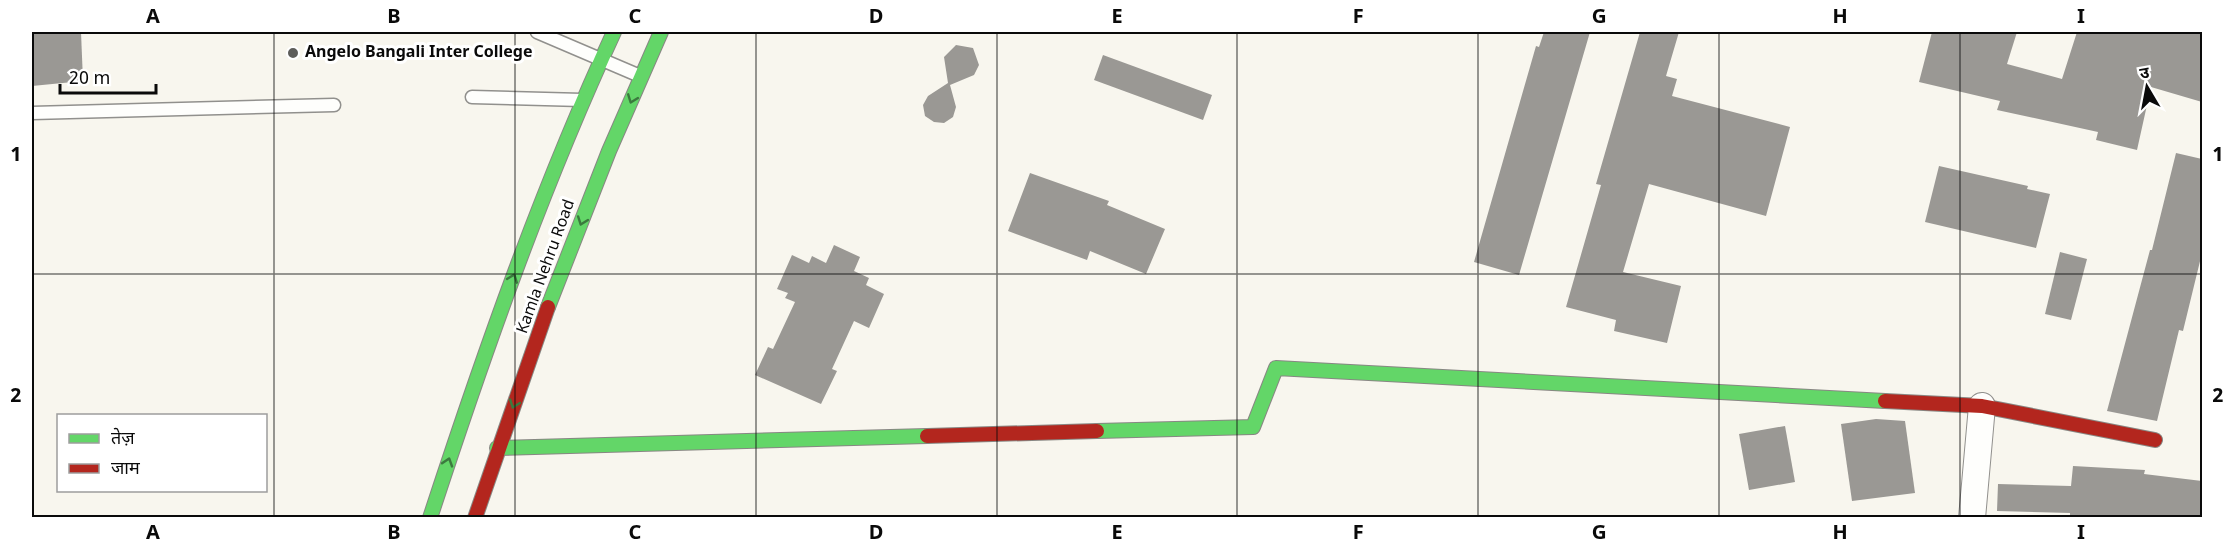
<svg xmlns="http://www.w3.org/2000/svg" width="2234" height="549" viewBox="0 0 2234 549" font-family="Georgia,'Noto Sans Devanagari',serif">
	<rect width="100%" height="100%" fill="#f8f6ee"/>
	<!-- building -->
	<g fill="#9a9894">
		<path d="M32,32h49l2,49 -51,5z"/>
		<path d="M1544,32h46l-71,243 -45,-13 62,-216 3,1z"/>
		<path d="M1640,32h39l-13,44 11,3 -5,17 118,31 -24,89 -117,-32 -26,88 58,14 -14,57 -53,-12 2,-11 -50,-13 35,-122 -5,-1z"/>
		<path d="M1932,32h85l-10,32 55,15 15,-47h125v70l-51,-15 -14,63 -41,-10 2,-8 -101,-22 3,-9 -81,-19z"/>
		<path d="M956,45l17,3 6,17 -5,10 -24,10 6,22 -3,10 -9,6 -10,-1 -9,-6 -2,-11 5,-9 20,-13 -4,-26z"/>
		<path d="M1103,55l109,40 -9,25 -109,-40z"/>
		<path d="M2176,153l26,6v94l-19,78 -4,-1 -22,91 -50,-10 43,-161h2z"/>
		<path d="M1939,166l89,20 -1,3 23,5 -14,54 -111,-26z"/>
		<path d="M1030,173l79,28 -2,4 58,24 -19,45 -56,-23 -3,9 -79,-29z"/>
		<path d="M834,245l26,12 -6,14 15,7 -3,7 18,9 -15,34 -15,-7 -22,48 5,2 -16,33 -66,-29 13,-28 5,2 22,-47 -10,-4 3,-5 -11,-4 15,-34 17,8 3,-7 14,7z"/>
		<path d="M2060,252l27,7 -16,61 -26,-6z"/>
		<path d="M1876,419l29,2 10,72 -63,8 -11,-77z"/>
		<path d="M1785,426l10,56 -46,8 -10,-56z"/>
		<path d="M2073,466l72,4 -1,4 58,7v37h-132v-5l-73,-2 1,-27 73,2z"/>
	</g>
	<g fill="none" stroke-linecap="round" stroke-linejoin="round">
		<!-- lane casing -->
		<g stroke="#91908d" stroke-width="15">
			<g id="lane">
				<path d="M537,32l103,44"/>
				<path d="M472,97l110,3"/>
				<path d="M32,113l302,-8"/>
			</g>
		</g>
		<!-- street casing -->
		<g stroke="#91908d" stroke-width="28">
			<path id="street" d="M1972,518l10,-112"/>
		</g>
		<!-- fast casing -->
		<g stroke="#888783" stroke-width="16">
			<g id="fast">
				<path d="M548,307l61,-156 52,-119"/>
				<path d="M1097,431l156,-4 23,-59 609,33"/>
				<path d="M497,448l430,-12"/>
				<path d="M430,518c54,-165 111,-328 184,-486"/>
			</g>
		</g>
		<!-- jam casing -->
		<g stroke="#888783" stroke-width="16">
			<g id="jam">
				<path d="M1885,401l97,5 173,34"/>
				<path d="M927,436l170,-5"/>
				<path d="M475,518l73,-211"/>
			</g>
		</g>
		<!-- lane -->
		<use href="#lane" stroke="#fefefc" stroke-width="12"/>
		<!-- street -->
		<use href="#street" stroke="#fefefc" stroke-width="26"/>
		<!-- fast -->
		<use href="#fast" stroke="#63d668" stroke-width="14"/>
		<!-- jam -->
		<use href="#jam" stroke="#b3261e" stroke-width="14"/>
	</g>
	<!-- one-way arrows -->
	<defs><path id="oneway-chevron" d="M-2-3.5L2.5 0L-2 3.5" fill="none" stroke-width="1.6" stroke-linecap="round" stroke-linejoin="round" transform="scale(1.5)"/></defs>
	<g stroke="#3b7a3e">
		<use href="#oneway-chevron" transform="translate(632 99) rotate(111)"/>
		<use href="#oneway-chevron" transform="translate(582 221) rotate(110)"/>
		<use href="#oneway-chevron" transform="translate(513 278) rotate(-69)"/>
		<use href="#oneway-chevron" transform="translate(514 404) rotate(110)"/>
		<use href="#oneway-chevron" transform="translate(448 462) rotate(-72)"/>
	</g>
	<!-- grid -->
	<path fill="none" stroke="#0a0a0a" stroke-width="1.5" stroke-opacity="0.55" d="M274,32v486M515,32v486M756,32v486M997,32v486M1237,32v486M1478,32v486M1719,32v486M1960,32v486M32,274h2170"/>
	<!-- markers -->
	<circle fill="#5d5d5a" stroke="#fff" stroke-width="2" cx="293" cy="53" r="6"/>
	<g text-anchor="middle" dominant-baseline="central" stroke-width="6" stroke-linejoin="round" paint-order="stroke">
		<!-- poi labels -->
		<g font-size="16" font-weight="bold" fill="#0a0a0a" stroke="#fff" text-anchor="start">
			<text x="305" y="53">Angelo Bangali Inter College</text>
		</g>
		<!-- street labels -->
		<g font-size="16" fill="#0a0a0a" stroke="#fff">
			<text transform="translate(547 267) rotate(-70)">Kamla Nehru Road</text>
		</g>
	</g>
	<!-- border -->
	<rect width="2234" height="549" fill="none" stroke="#ffffff" stroke-width="66"/>
	<!-- legend -->
	<rect x="57" y="414" width="210" height="78" fill="#ffffff" stroke="#9d9d9d" stroke-width="1.5"/>
	<rect x="69" y="434" width="30" height="9" fill="#63d668" stroke="#9d9d9d" stroke-width="1.5"/>
	<text x="111" y="444" font-size="18" fill="#0a0a0a">तेज़</text>
	<rect x="69" y="464" width="30" height="9" fill="#b3261e" stroke="#9d9d9d" stroke-width="1.5"/>
	<text x="111" y="474" font-size="18" fill="#0a0a0a">जाम</text>
	<!-- north arrow -->
	<g transform="translate(2147 87) rotate(350)" stroke="#ffffff" stroke-width="4.5" paint-order="stroke">
	<path d="M0-4.5L10 22L0 15L-10 22Z" fill="#0a0a0a"/>
	<text y="-9" font-size="16" font-weight="bold" text-anchor="middle" fill="#0a0a0a">उ</text>
	</g>
	<!-- scale -->
	<path d="M60 84v9h96v-9" fill="none" stroke="#0a0a0a" stroke-width="3"/>
	<text x="69" y="84" font-size="18" fill="#0a0a0a" stroke="#ffffff" stroke-width="4.5" paint-order="stroke">20 m</text>
	<rect x="33" y="33" width="2168" height="483" fill="none" stroke="#0a0a0a" stroke-width="2"/>
	<g font-size="20" text-anchor="middle" font-weight="bold" fill="#0a0a0a">
		<text x="153" y="23">A</text>
		<text x="394" y="23">B</text>
		<text x="635" y="23">C</text>
		<text x="876" y="23">D</text>
		<text x="1117" y="23">E</text>
		<text x="1358" y="23">F</text>
		<text x="1599" y="23">G</text>
		<text x="1840" y="23">H</text>
		<text x="2081" y="23">I</text>
		<text x="16" y="161">1</text>
		<text x="2218" y="161">1</text>
		<text x="16" y="402">2</text>
		<text x="2218" y="402">2</text>
		<text x="153" y="539">A</text>
		<text x="394" y="539">B</text>
		<text x="635" y="539">C</text>
		<text x="876" y="539">D</text>
		<text x="1117" y="539">E</text>
		<text x="1358" y="539">F</text>
		<text x="1599" y="539">G</text>
		<text x="1840" y="539">H</text>
		<text x="2081" y="539">I</text>
	</g>
</svg>
